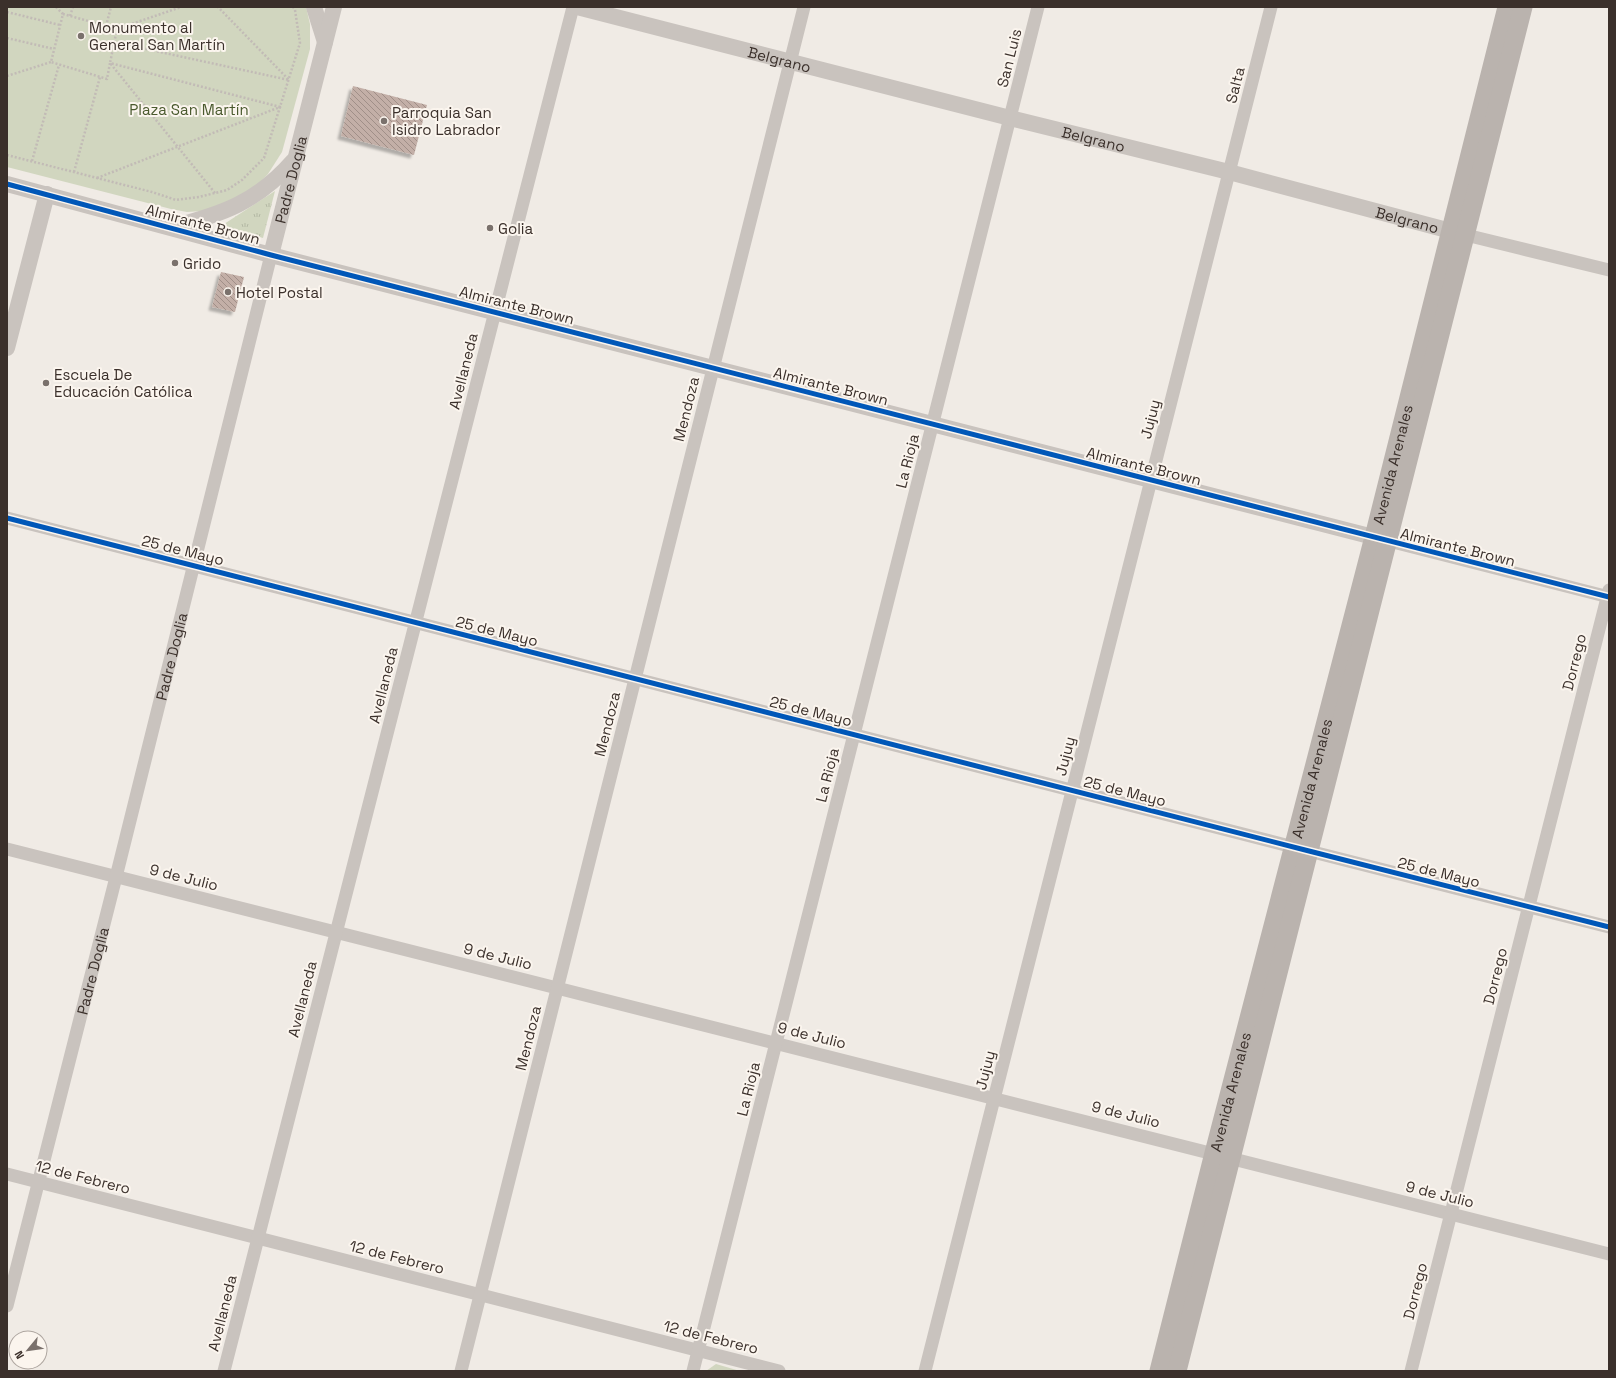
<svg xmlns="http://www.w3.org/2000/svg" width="1616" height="1378" viewBox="0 0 1616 1378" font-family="'Space Grotesk',sans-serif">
	<defs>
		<pattern id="grass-tufts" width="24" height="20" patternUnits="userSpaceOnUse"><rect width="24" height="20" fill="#d1d6bf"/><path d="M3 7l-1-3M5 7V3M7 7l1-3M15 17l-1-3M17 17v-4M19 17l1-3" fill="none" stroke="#b4b8a4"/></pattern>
		<pattern id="building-back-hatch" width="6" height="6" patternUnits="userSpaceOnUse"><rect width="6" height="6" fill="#c3afa7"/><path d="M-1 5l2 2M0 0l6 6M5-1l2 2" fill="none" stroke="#a08f88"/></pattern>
		<filter id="shadow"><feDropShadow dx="-3.5" dy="3.5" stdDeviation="1" flood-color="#0004"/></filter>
	</defs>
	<rect width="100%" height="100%" fill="#f0ebe5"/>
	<!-- grass -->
	<path fill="url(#grass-tufts)" d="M275,191l-12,47 -42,-12z"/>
	<!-- green -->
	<g fill="#d1d6bf">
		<path d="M7,7h299l4,17v25l-28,103 -14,22 -13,14 -16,11 -36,12 -16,1 -16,-3 -164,-42z"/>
		<path d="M716,1364l24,7h-34z"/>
	</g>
	<!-- building -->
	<g fill="url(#building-back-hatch)" filter="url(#shadow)">
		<path d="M353,86l74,19 -13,50 -73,-19z"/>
		<path d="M221,272l23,5 -9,35 -23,-5z"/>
	</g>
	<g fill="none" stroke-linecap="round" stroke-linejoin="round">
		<!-- path -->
		<g stroke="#c2bbb6" stroke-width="2.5" stroke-dasharray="2 2" stroke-linecap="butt">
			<path d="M56,7l7,7"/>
			<path d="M7,12l53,13"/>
			<path d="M70,16l3,-9"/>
			<path d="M106,26l5,-19"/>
			<path d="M117,29l64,-22"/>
			<path d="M7,38l47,11"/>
			<path d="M114,42l175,38 -71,-73"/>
			<path d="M7,76l44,-14"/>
			<path d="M7,155l145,37 24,8 23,-3 28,-7 15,-10 22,-22 36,-115 -5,-33 -2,-3"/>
			<path d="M32,161l27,-96"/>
			<path d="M74,172l26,-95"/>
			<path d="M97,178l183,-71 -170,-44 -3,16 -56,-17 12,-48 54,15 -7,34 105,130"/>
		</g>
		<!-- minor -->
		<g stroke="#c9c3be" stroke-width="13">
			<path d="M1466,235l143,35"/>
			<path d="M7,518l1302,333 300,76"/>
			<path d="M1389,541l220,56"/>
			<path d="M7,849l1602,405"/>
			<path d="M7,1174l772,197"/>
			<path id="s1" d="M7,1306l109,-429 155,-622"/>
			<path d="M224,1371l349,-1364"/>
			<path d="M461,1371l343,-1364"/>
			<path d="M693,1371l345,-1364"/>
			<path d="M925,1371l346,-1364"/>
			<path d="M1411,1371l198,-781"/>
		</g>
		<!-- tertiary -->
		<g stroke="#c9c3be" stroke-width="16">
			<path d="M314,7l11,35"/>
			<path id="s2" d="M577,7l433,111 219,54 233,62"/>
			<path d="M7,184l264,71 1114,285"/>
			<path d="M172,227c51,-13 85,-25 121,-66"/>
			<path id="s3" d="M271,255l63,-248"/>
			<path d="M7,348l40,-154"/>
		</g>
		<!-- secondary -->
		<g stroke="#bab3ae" stroke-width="19">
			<path id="s4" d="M1159,1371l55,-218 160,-616 133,-530"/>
			<path d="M1177,1371l346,-1364"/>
		</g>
		<!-- cycleway casing -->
		<g stroke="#fbf5ee" stroke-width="8">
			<g id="cycleway">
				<path d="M7,184l264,71 1338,342"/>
				<path d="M7,518l1302,333 300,76"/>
			</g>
		</g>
		<!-- cycleway -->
		<use href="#cycleway" stroke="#0057b8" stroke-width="5"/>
	</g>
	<!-- markers -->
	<g fill="#7a716c" stroke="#fbf5ee" stroke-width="1.5">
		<circle cx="81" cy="36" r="4"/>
		<circle cx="384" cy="121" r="4"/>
		<circle cx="490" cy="228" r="4"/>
		<circle cx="175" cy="263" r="4"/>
		<circle cx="228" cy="292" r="4"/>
		<circle cx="46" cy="383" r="4"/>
	</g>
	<g text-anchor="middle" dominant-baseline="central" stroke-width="4" stroke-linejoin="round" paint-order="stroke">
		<!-- poi labels -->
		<g font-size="15" fill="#3b302b" stroke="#fbf5ee" text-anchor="start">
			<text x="89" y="27">Monumento al<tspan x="89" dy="17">General San Martín</tspan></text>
			<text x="392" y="112">Parroquia San<tspan x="392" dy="17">Isidro Labrador</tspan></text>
			<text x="498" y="228">Golia</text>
			<text x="183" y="263">Grido</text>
			<text x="236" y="292">Hotel Postal</text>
			<text x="54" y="374">Escuela De<tspan x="54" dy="17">Educación Católica</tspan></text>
		</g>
		<!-- street labels -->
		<g font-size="15" fill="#3b302b" stroke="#fbf5ee">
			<text stroke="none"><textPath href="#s2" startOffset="209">Belgrano</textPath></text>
			<text transform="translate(1009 58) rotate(-76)">San Luis</text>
			<text transform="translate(1235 85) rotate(-76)">Salta</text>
			<text stroke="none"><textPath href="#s2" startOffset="533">Belgrano</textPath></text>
			<text stroke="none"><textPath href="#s3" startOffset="78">Padre Doglia</textPath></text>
			<text stroke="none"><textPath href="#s2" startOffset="857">Belgrano</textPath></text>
			<text transform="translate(203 224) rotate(15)">Almirante Brown</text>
			<text transform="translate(517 305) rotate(14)">Almirante Brown</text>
			<text transform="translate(463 371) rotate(-76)">Avellaneda</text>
			<text transform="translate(831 386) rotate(14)">Almirante Brown</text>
			<text transform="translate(686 409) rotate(-76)">Mendoza</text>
			<text transform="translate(1150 419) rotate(-76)">Jujuy</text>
			<text transform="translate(907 461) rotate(-76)">La Rioja</text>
			<text stroke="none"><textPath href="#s4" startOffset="936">Avenida Arenales</textPath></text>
			<text transform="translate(1144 466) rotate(14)">Almirante Brown</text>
			<text transform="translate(1458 547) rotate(14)">Almirante Brown</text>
			<text transform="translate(183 550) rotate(14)">25 de Mayo</text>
			<text transform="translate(497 631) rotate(14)">25 de Mayo</text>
			<text stroke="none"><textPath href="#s1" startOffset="670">Padre Doglia</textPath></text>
			<text transform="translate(1574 662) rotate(-76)">Dorrego</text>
			<text transform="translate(383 685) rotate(-76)">Avellaneda</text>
			<text transform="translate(811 711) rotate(14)">25 de Mayo</text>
			<text transform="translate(607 724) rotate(-76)">Mendoza</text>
			<text transform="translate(1065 756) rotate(-76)">Jujuy</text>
			<text transform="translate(827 775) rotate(-76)">La Rioja</text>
			<text stroke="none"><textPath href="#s4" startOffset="612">Avenida Arenales</textPath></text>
			<text transform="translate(1125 791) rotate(14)">25 de Mayo</text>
			<text transform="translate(1439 872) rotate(14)">25 de Mayo</text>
			<text transform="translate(184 877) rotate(14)">9 de Julio</text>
			<text transform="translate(498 956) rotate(14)">9 de Julio</text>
			<text stroke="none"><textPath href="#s1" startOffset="346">Padre Doglia</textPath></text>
			<text transform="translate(1495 976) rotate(-76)">Dorrego</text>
			<text transform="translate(302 999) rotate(-76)">Avellaneda</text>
			<text transform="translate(812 1035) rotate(14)">9 de Julio</text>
			<text transform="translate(528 1038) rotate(-76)">Mendoza</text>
			<text transform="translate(985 1070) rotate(-76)">Jujuy</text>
			<text transform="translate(748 1089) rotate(-76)">La Rioja</text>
			<text stroke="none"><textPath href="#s4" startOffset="288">Avenida Arenales</textPath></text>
			<text transform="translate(1126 1114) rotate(14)">9 de Julio</text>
			<text transform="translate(83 1177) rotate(14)">12 de Febrero</text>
			<text transform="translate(1440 1194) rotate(14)">9 de Julio</text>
			<text transform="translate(397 1257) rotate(14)">12 de Febrero</text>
			<text transform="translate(1415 1291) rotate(-76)">Dorrego</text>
			<text transform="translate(222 1313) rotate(-76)">Avellaneda</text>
			<text transform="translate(711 1337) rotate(14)">12 de Febrero</text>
		</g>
		<!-- park labels -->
		<g font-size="15" fill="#4a5a2e" stroke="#fbf5ee">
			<text x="189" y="109">Plaza San Martín</text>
		</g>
	</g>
	<!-- border -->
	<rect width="1616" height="1378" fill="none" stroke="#3b302b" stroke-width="16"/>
	<!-- north arrow -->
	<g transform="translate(28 1350) rotate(241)"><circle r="19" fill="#fbf5ee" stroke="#aea6a0"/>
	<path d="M0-3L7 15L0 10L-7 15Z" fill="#7a716c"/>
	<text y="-6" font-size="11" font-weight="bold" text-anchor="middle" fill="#3b302b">N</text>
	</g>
</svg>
